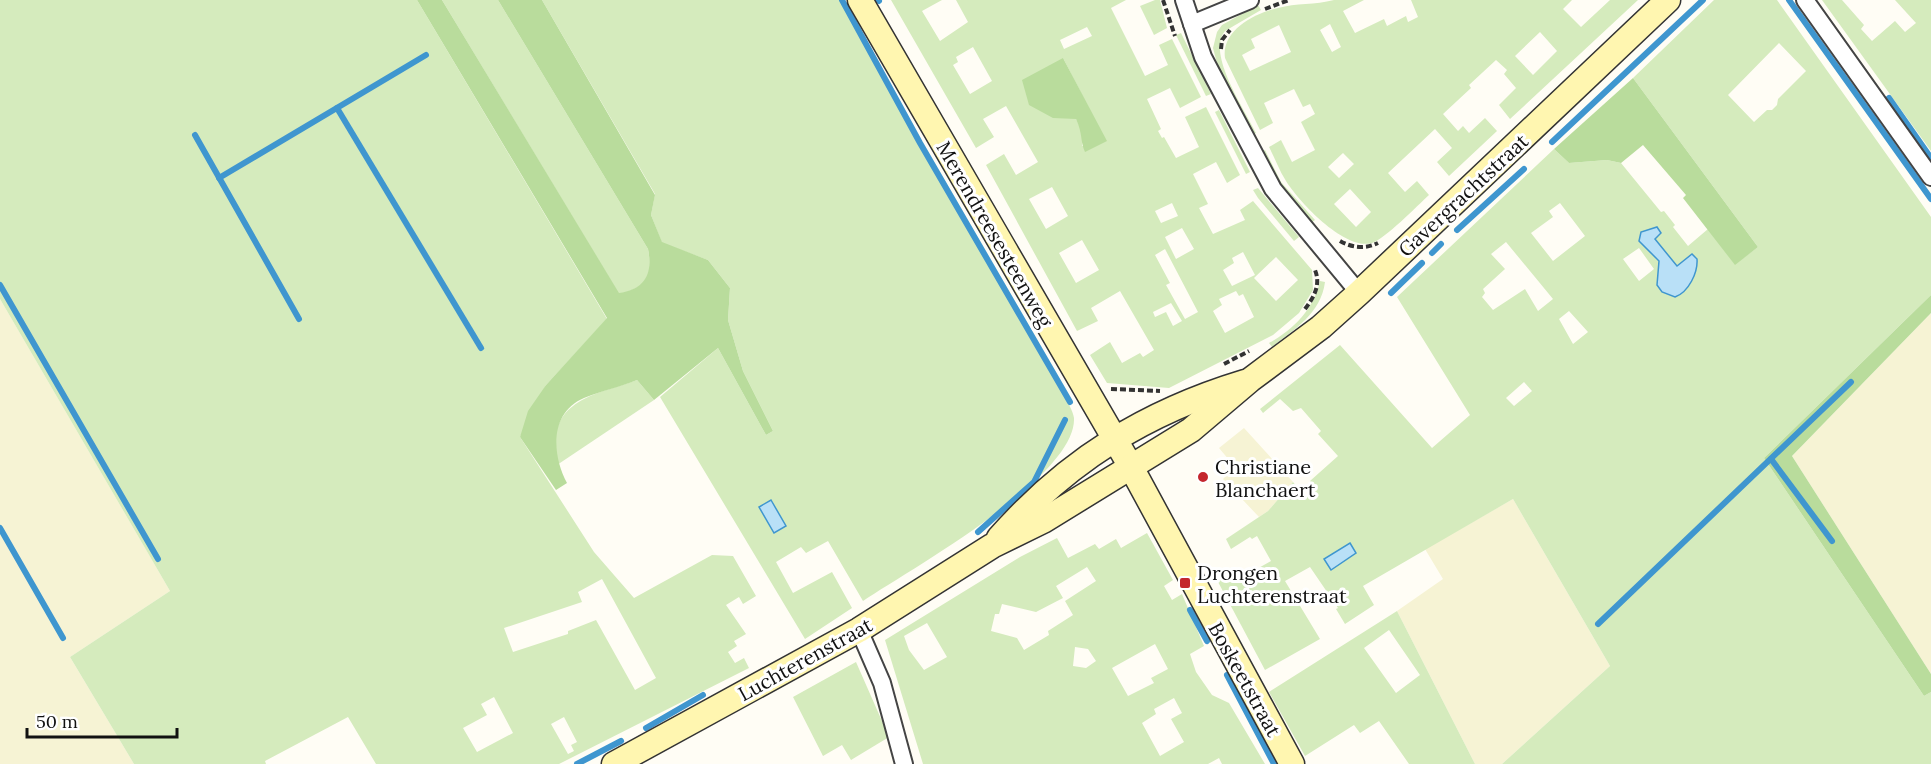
<svg xmlns="http://www.w3.org/2000/svg" width="1931" height="764" viewBox="0 0 1931 764" font-family="Lora,serif">
	<rect width="100%" height="100%" fill="#fffdf5"/>
	<!-- farmland -->
	<g fill="#f6f3d4">
		<path d="M0,299l170,292 -100,66 64,107h-134z"/>
		<path d="M1931,313v361l-139,-218z"/>
		<path d="M1244,428l49,54 -25,29 -9,6 -36,-38 12,-12 -16,-19z"/>
		<path d="M1513,499l97,167 -108,98h-27l-78,-153 46,-32 -18,-30z"/>
	</g>
	<!-- green -->
	<g fill="#d5ebbd" fill-rule="evenodd">
		<path d="M0,0h417l190,319 -61,66 -26,52 74,115 40,46 78,-43 21,1 23,40 -13,8 -4,-7 -13,8 20,29 -12,7 3,5 -9,6 7,11 9,-5 5,10 -190,96h-183l-28,-47 -83,44 1,3h-132l-64,-107 100,-66 -170,-292zM602,579l54,99 -21,12 -39,-70 -28,11v3l-55,18 -9,-24 78,-26 -4,-10zM494,697l19,36 -36,19 -14,-24 24,-13 -6,-11zM564,717l13,25 -6,3 3,6 -6,3 -17,-30z"/>
		<path d="M442,0h56l150,249c5,28 -1,38 -29,45z"/>
		<path d="M542,0h299l222,393c3,7 10,17 11,25 3,59 -165,152 -211,183l-35,-60 -22,12 -5,-6 -25,15 17,31 39,-21 20,36 -47,31 -145,-242 58,-49 48,87 7,-4 -30,-60 -15,-51 2,-32 -22,-28 -46,-17 -11,-28 4,-21z"/>
		<path d="M891,0h51l-20,11 18,30 28,-19 -12,-22h170l-15,8 34,68 23,-11 -9,-20 13,-6 29,58 -21,11 -10,-20 -23,11 14,30 -3,2 4,7 2,-1 12,21 23,-11 -14,-30 21,-10 34,68 -13,8 -11,-21 -23,12 15,30 -9,4 14,26 32,-14 -5,-10 13,-9 59,69 1,20 -14,23 -26,22 -104,53 -62,-5 -17,-28 20,-13 12,21 18,-10 3,4 11,-7 -34,-59 -29,17 7,13 -21,10 -91,-166 18,-11 12,21 22,-13 -32,-56 -23,13 11,18 -18,11zM1087,27l5,9 -28,13 -4,-9zM973,47l19,34 -22,13 -17,-29 5,-3 -2,-5zM1063,58l43,83 -24,5 1,-14 -7,-13zM1052,187l16,29 -22,13 -17,-30zM1172,203l6,13 -17,7 -6,-12zM1182,228l12,21 -18,10 -11,-22zM1082,240l17,30 -23,13 -17,-30zM1165,249l33,63 -13,7 -19,-34 4,-2 -15,-28zM1243,252l12,23 -23,11 -9,-16 11,-7 -2,-5zM1276,257l22,23 -22,21 -22,-23zM1236,291l3,5 4,-2 11,23 -29,16 -12,-22 9,-6 -3,-6zM1171,303l11,18 -9,5 -7,-14 -11,5 -2,-5z"/>
		<path d="M1155,0h5l7,28 -13,7 -14,-29z"/>
		<path d="M1334,0h30l-21,11 12,22 29,-14 3,7 19,-10 2,6 10,-5 -7,-17h161l-9,9 18,18 29,-27h28l-128,119 -11,-14 17,-17 -12,-14 3,-4 -11,-10 -27,25 2,3 -28,26 15,17 5,-5 6,7 16,-15 12,13 -48,45 -12,-14 15,-14 -17,-19 -47,44 17,19 12,-11 12,14c-12,11 -44,44 -57,48 -27,8 -73,-41 -86,-62 -7,-11 -11,-23 -17,-34l12,-7 11,22 23,-12 -14,-28 14,-8 -5,-10 -7,3 -9,-18 -30,14 9,20 -13,7 -35,-72c-4,-27 29,-45 53,-50 18,-5 37,-3 56,-8zM1330,24l11,23 -9,5 -12,-22zM1279,25l12,27 -41,19 -8,-16 13,-7 -4,-9zM1540,32l17,19 -24,24 -18,-19zM1343,153l11,11 -15,14 -11,-11zM1350,189l21,23 -15,15 -22,-23z"/>
		<path d="M1714,0h63l154,217v78l-167,163 160,238 7,-4v72h-429l108,-98 -97,-167 -150,87 11,19 -29,19 -9,-15 2,-1 -28,-41 -25,14 35,58 -55,31 -48,-90 17,-9 5,8 32,-18 -14,-25 -5,3 -2,-2 -19,12 -5,-10 42,-28 25,-29 13,16 11,-8 -7,-9 28,-25 -20,-22 3,-3 -20,-23 -8,3 -13,-12 -17,14 -3,-4 80,-64 92,103 38,-33 -73,-118 157,-148 15,14 38,-3 14,3 40,49 3,-1 11,14 -2,2 15,19 20,-17 27,35 23,-17 -125,-169zM1779,43l27,28 -28,28 -1,6 -5,5h-5l-13,12 -26,-27zM1560,203l25,33 -32,25 -22,-28 22,-16 -4,-6zM1506,242l47,57 -15,12 -13,-22 -32,21 -11,-13 3,-4 -2,-4 22,-20 -14,-15zM1639,248l15,21 -15,12 -16,-22zM1569,311l19,21 -15,12 -14,-25zM1524,382l8,9 -18,15 -8,-8z"/>
		<path d="M1822,0h20l22,25 -3,4 11,12 23,-20 10,11 11,-9 -21,-23h36v151z"/>
		<path d="M1258,5l3,5 -36,21c-19,22 20,79 31,102l-4,2 -34,-68 -5,-19 4,-16 5,-7z"/>
		<path d="M1181,33l30,61 -5,2 -30,-61z"/>
		<path d="M1219,110l31,62 -4,2 -31,-62z"/>
		<path d="M1265,150l16,32 34,38 -4,3 -29,-31 -21,-40z"/>
		<path d="M1258,188l41,49 -5,4 -36,-43 -5,-8z"/>
		<path d="M1320,281l5,1c-4,31 -30,47 -53,65l-3,-4c24,-13 45,-34 51,-62z"/>
		<path d="M637,380l17,20 -97,65c0,-9 -2,-20 -1,-29 4,-39 52,-45 81,-56z"/>
		<path d="M1147,533l26,47 -9,6 8,14 10,-6 22,52 -14,8 6,18 16,23 17,8 36,61h-43l-3,-6 -11,6h-285l-38,-124 135,-83 37,-19 11,20 27,-14 4,5 17,-10 5,9zM1087,567l9,14 -31,20 8,14 -25,16 1,4 -25,15 -7,-12 -26,-7 4,-17h4l3,-10 34,8 27,-14 -7,-12zM927,623l20,34 -23,13 -15,-20 -5,-14zM1155,644l13,25 -17,9 3,5 -26,13 -16,-28zM1075,647l13,2 8,12 -10,7 -13,-2zM1174,698l8,15 -11,6 13,23 -24,14 -18,-33 14,-9 -2,-5z"/>
		<path d="M1397,611l78,153h-66l-30,-43 -19,12 -6,-8 -49,31 -36,-64zM1389,630l31,45 -24,18 -32,-45z"/>
		<path d="M856,662l33,75 -38,23 -9,-15 -19,11 -30,-59z"/>
	</g>
	<!-- forest -->
	<g fill="#b9dc9c">
		<path d="M417,0h25l177,293c26,-4 34,-19 29,-44l-150,-249h44l113,195 -4,20 11,27 46,18 22,28 -2,32 15,51 30,60 -7,4 -48,-87 -64,52 -17,-20c-17,7 -36,11 -53,18 -35,15 -32,57 -17,85l-11,7 -36,-53 8,-26 18,-26 61,-67z"/>
		<path d="M1063,58l44,83 -22,11c-5,-11 -2,-18 -9,-33l-23,-1 -24,-13 -7,-25z"/>
		<path d="M1633,78l125,169 -23,18 -52,-67 3,-3 -43,-50 -22,18 -14,-3 -38,3 -15,-14z"/>
		<path d="M1931,295v18l-139,143 139,218v18l-7,4 -160,-238z"/>
	</g>
	<!-- water -->
	<g fill="#b9e0f7" stroke="#3f96cf" stroke-width="1.5">
		<path d="M1657,227l4,6 -6,6 22,27 15,-12 5,5c1,13 -8,33 -22,38l-13,-5 -5,-7 2,-24 -20,-20 2,-9z"/>
		<path d="M771,500l15,26 -12,7 -15,-26z"/>
		<path d="M1350,543l6,10 -25,17 -7,-11z"/>
	</g>
	<g fill="none" stroke-linecap="round" stroke-linejoin="round">
		<!-- stream -->
		<g stroke="#3f96cf" stroke-width="6">
			<path d="M842,0l78,143 150,259"/>
			<path d="M878,0l1,1"/>
			<path d="M1789,0l142,199"/>
			<path d="M1889,98l42,60"/>
			<path d="M337,108l144,240"/>
			<path d="M195,135l104,184"/>
			<path d="M1552,142l151,-142"/>
			<path d="M219,178l207,-123"/>
			<path d="M1457,230l67,-61"/>
			<path d="M1432,253l9,-9"/>
			<path d="M0,285l158,274"/>
			<path d="M1391,293l31,-30"/>
			<path d="M1771,459l61,82"/>
			<path d="M0,528l63,110"/>
			<path d="M978,532l56,-50 31,-62"/>
			<path d="M1190,610l17,31"/>
			<path d="M1598,624l253,-242"/>
			<path d="M1227,675l47,89"/>
			<path d="M646,728l57,-33"/>
			<path d="M577,764l44,-23"/>
		</g>
		<!-- street casing -->
		<g stroke="#444" stroke-width="20">
			<g id="street">
				<path d="M1184,0l19,57 70,132 86,104"/>
				<path d="M1805,0l126,177"/>
				<path d="M1192,24l58,-24"/>
				<path d="M859,630l23,53 22,81"/>
			</g>
		</g>
		<!-- secondary casing -->
		<g stroke="#333" stroke-width="27">
			<g id="secondary">
				<path d="M860,0l271,467 161,297"/>
				<path d="M999,538c69,-78 147,-126 246,-156"/>
				<path d="M614,764l245,-134 133,-84 51,-25 148,-91 59,-50 71,-53 38,-34 309,-293"/>
			</g>
		</g>
		<!-- path -->
		<g stroke="#333" stroke-width="4" stroke-dasharray="6 3" stroke-linecap="butt">
			<path d="M1163,0l12,36"/>
			<path d="M1265,9l24,-9"/>
			<path d="M1221,49l1,-9 8,-10"/>
			<path d="M1340,241c12,7 26,8 38,2"/>
			<path d="M1305,309c9,-12 16,-24 10,-39"/>
			<path d="M1224,364l25,-13"/>
			<path d="M1111,389l49,2"/>
		</g>
		<!-- street -->
		<use href="#street" stroke="#fff" stroke-width="16"/>
		<!-- secondary -->
		<use href="#secondary" stroke="#fff6b0" stroke-width="24"/>
	</g>
	<!-- markers -->
	<g fill="#c4262e" stroke="#fff" stroke-width="2">
		<circle cx="1203" cy="477" r="6"/>
		<rect x="1179" y="577" width="12" height="12" rx="3"/>
	</g>
	<g text-anchor="middle" dominant-baseline="central" stroke-width="6" stroke-linejoin="round" paint-order="stroke">
		<!-- street labels -->
		<g font-size="20" fill="#111" stroke="#fff">
			<text transform="translate(1463 195) rotate(-43)">Gavergrachtstraat</text>
			<text transform="translate(995 234) rotate(60)">Merendreesesteenweg</text>
			<text transform="translate(805 659) rotate(-29)">Luchterenstraat</text>
			<text transform="translate(1245 679) rotate(61)">Boskeetstraat</text>
		</g>
		<!-- poi labels -->
		<g font-size="20" fill="#111" stroke="#fff" text-anchor="start">
			<text x="1215" y="466">Christiane<tspan x="1215" dy="23">Blanchaert</tspan></text>
			<text x="1197" y="572">Drongen<tspan x="1197" dy="23">Luchterenstraat</tspan></text>
		</g>
	</g>
	<!-- scale -->
	<path d="M27 728v9h150v-9" fill="none" stroke="#111111" stroke-width="3"/>
	<text x="36" y="728" font-size="18" fill="#111111" stroke="#ffffff" stroke-width="4.5" paint-order="stroke">50 m</text>
</svg>
